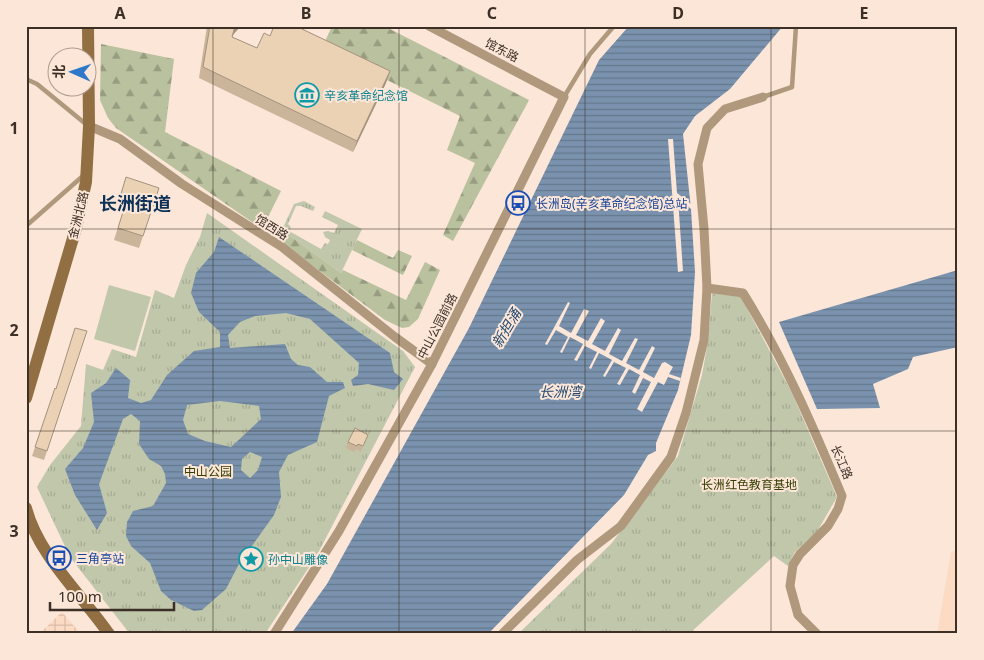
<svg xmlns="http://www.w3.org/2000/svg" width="984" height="660" viewBox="0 0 984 660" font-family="'Noto Sans','Noto Sans SC',sans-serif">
	<defs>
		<pattern id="industrial-grid" width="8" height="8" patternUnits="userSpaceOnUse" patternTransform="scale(1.25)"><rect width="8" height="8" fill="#fcdbc4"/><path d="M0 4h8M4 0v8" fill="none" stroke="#d9bca8"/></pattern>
		<pattern id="grass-tufts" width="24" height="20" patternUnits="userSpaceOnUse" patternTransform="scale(1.25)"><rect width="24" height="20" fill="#c0c7ab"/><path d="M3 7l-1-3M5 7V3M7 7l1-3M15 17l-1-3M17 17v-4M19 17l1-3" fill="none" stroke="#a6ab93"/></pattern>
		<pattern id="forest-firs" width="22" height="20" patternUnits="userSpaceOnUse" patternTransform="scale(1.25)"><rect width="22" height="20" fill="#b9c19e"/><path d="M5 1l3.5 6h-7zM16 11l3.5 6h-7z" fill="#989d81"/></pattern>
		<pattern id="water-rules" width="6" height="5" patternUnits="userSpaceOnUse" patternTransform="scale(1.25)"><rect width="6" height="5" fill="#7a92ae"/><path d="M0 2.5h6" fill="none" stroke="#65788d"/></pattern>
	</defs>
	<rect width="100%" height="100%" fill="#fbe6d8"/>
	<!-- built -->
	<path fill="#fcdbc4" d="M958,549v85h-21l14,-82z"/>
	<!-- industrial -->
	<path fill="url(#industrial-grid)" d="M62,612l19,22h-42z"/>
	<!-- grass -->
	<g fill="url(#grass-tufts)">
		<path d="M304,201l11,6 -2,4 -12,-5h-5l-8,18 3,3 -2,4 32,18 4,-6 3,1 2,-4 -5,-3 -2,-5 5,-1 6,2 4,-8 -16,-8 3,-6 37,18 -21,44 -59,-43 12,-26z"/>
		<path d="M207,213l196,138 12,16 -98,188 -52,79h-135l-60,-77 -33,-70 13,-22 31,-39 5,-62 17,6 9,-21 24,8 19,-67 19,8 12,-33 14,-28z"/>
		<path d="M712,293l29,4 51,96 45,104 -19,33 -23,22 -7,14 -14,-10 -85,78h-171l93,-90 67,-88 24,-81 6,-34z"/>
	</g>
	<!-- forest -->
	<g fill="url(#forest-firs)">
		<path d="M332,26h52l145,74 -76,141 -10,-6 32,-72 -28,-13 13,-34 -138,-68z"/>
		<path d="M101,44l73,15 -9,73 116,59 -19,38 -146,-101 -8,-10 -8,-18z"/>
		<path d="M282,230l59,43 2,-3 63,30 19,-38 15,8 -22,49 -9,8 -7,1 -17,-8 -108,-81z"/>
		<path d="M357,240l36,18 5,-8 14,6 -9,19 -51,-25z"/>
	</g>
	<!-- pitch -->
	<path fill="#c0c7ab" d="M109,285l42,12 -16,54 -41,-12z"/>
	<!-- water -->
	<g fill="url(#water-rules)" fill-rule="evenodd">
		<path d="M629,26h154l-53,63 -35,27 -12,18 8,75 4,63 -4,63 -13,55 -22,53v8l-8,4 -24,40 -136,139h-197l36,-50 142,-256 130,-268z"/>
		<path d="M219,237l171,116 4,19 9,7 -9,11 -26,-6 -15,2 -2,-6 7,-5 1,-12 -49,-44 -24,-6 -31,3 -15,6 -12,13 2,13 55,-4 6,15 7,6 12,2 17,15h16l2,6 -16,8 -12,46 -29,13 -9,17 2,25 -7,18 -35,49 -13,25 -24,21 -8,1 -23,-11 -10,-9 -11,-28 -19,-17 -5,-10 1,-14 6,-11 20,-5 13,-23 -1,-9 -4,-8 -12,-7 -10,-15 1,-23 -9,-7 -8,5 -24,65 8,29 -10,17 -22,-35 -10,-26 18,-21 11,-26 -3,-29 15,-10 10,-15 14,12 -2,18 13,5 10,-3 16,-25 27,-24 26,-4v-15l-21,-20 -8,-19 5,-20 18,-21zM220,401l39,5 2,13 -30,28 -26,-6 -17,-7 -5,-14 4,-15zM250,452l12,5 -4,13 -8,8 -9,-8 1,-11z"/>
		<path d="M958,270v77l-45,10 -5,12 -35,15 7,24 -63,1 -38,-87z"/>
	</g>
	<!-- pier -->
	<g fill="#fbe6d8">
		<path d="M668,139h5l4,54 14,11v5l-13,-11 5,73 -5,1z"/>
		<path d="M568,302l2,1 -11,23 12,7 13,-24 5,2 -13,24 12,6 13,-23 4,3 -13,23 13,7 13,-23 3,2 -12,24 13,7 13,-23 3,1 -12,24 13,7 13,-24 3,2 -12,24 11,6 8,-15 3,-1 8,5 -4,7 12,4 -1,3 -12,-4 -4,8 -6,-3 -16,30 -5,-3 14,-27 -8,-4 -8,16 -3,-2 8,-17 -11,-6 -9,16 -3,-1 9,-16 -12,-6 -9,15 -2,-1 9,-16 -13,-7 -8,16 -2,-1 8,-16 -12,-6 -8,15 -3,-1 9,-16 -13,-7 -8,16 -2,-1 8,-15 -12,-7 -9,15 -2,-1z"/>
	</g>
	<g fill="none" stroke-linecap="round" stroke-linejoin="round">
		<!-- service -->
		<g stroke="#af987b" stroke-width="4.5">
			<path d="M26,79l11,5 50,41"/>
			<path d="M564,97l26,-43 24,-28"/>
			<path d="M763,97l29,-10 4,-61"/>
			<path d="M26,226l58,-51"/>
		</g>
		<!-- minor -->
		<g stroke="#af987b" stroke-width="9">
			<path d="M89,126l31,13 62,45 100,63 113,90 37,27"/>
			<path d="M707,288l36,5c40,64 70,133 99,203l-4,13 -10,17 -28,28 -7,11 -3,21 8,29 19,19"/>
			<path d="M274,634l65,-103 93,-167 132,-267 -135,-71"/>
			<path d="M502,634l75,-74 44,-34 50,-69 15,-44 18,-73 3,-52 -3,-59 -6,-65 9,-36 18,-19 38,-12"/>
		</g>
		<!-- secondary -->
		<g stroke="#916f43" stroke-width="12">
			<path d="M26,398l50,-170 10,-46 3,-56 -1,-100"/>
			<path d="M26,508c12,47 56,87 83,126"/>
		</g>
	</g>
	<!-- wall -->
	<g fill="#cab59b">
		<path d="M207,26h34l-3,2 -6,9 25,11 13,-12 32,-7 88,42 -4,12 -33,69 -154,-74z"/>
		<path d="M126,177l17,59 -4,12 -25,-8 10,-32 -7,-3z"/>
		<path d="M75,328l-28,123 -3,9 -12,-4 23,-68 1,1z"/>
		<path d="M366,440l-5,12 -5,-3 -2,3 -8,-4 2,-6z"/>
	</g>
	<!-- shaded-wall -->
	<g fill="#a4937e">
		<path d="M235,26h6l-10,11z"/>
		<path d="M390,71l-4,12 -33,69 4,-11z"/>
	</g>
	<!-- building -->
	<g fill="#ebd2b4" stroke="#a4937e">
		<path d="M210,26h25l-3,11 25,11 7,-15 6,3 4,-10h28v3l88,42 -33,70 -154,-74z"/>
		<path d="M126,177l33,11 -16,48 -25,-8 10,-32 -7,-2z"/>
		<path d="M75,328l12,3 -40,120 -12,-4 20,-59 1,1z"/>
		<path d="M355,428l13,7 -5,11 -5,-2 -1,2 -9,-4z"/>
	</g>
	<!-- grid -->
	<path fill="none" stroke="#3c2f26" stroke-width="1" stroke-opacity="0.55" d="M213,26v608M399,26v608M585,26v608M771,26v608M26,229h932M26,431h932"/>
	<!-- icons -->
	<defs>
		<g id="museum-ring" transform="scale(1.25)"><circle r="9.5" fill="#fbe6d8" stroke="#0f9aa8" stroke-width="1.5"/><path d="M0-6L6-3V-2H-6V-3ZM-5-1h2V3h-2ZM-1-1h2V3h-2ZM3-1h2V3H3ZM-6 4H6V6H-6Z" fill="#0f9aa8"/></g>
		<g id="bus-ring" transform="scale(1.25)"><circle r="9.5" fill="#fbe6d8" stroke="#1a4fb4" stroke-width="1.5"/><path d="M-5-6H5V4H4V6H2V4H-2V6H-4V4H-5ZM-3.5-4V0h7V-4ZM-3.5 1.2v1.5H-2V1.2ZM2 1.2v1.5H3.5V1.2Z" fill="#1a4fb4"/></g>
		<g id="sight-ring" transform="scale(1.25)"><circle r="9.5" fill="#fbe6d8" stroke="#0f9aa8" stroke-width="1.5"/><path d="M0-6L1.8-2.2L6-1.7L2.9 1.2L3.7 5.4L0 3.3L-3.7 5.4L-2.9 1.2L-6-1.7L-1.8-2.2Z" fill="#0f9aa8"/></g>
	</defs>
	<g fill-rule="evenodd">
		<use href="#museum-ring" x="307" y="95"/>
		<use href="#bus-ring" x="518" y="203"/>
		<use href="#bus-ring" x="59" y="558"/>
		<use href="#sight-ring" x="251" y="559"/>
	</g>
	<g text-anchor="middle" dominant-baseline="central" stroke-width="4" stroke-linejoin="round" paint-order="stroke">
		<!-- street labels -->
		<g font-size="12" fill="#3c2f26" stroke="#fbe6d8">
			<text transform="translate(502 50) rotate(27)">馆东路</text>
			<text transform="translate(78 215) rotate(-76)">金洲北路</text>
			<text transform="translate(272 227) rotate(32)">馆西路</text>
			<text transform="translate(437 326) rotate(-63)">中山公园前路</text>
			<text transform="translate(842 462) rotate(67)">长江路</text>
		</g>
		<!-- culture labels -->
		<g font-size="12" fill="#0d838f" stroke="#fbe6d8" text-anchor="start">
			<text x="324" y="95">辛亥革命纪念馆</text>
			<text x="268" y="559">孙中山雕像</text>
		</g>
		<!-- transit labels -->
		<g font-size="12" fill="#164399" stroke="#fbe6d8" text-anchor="start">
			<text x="536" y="203">长洲岛(辛亥革命纪念馆)总站</text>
			<text x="76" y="558">三角亭站</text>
		</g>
		<!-- park labels -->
		<g font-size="12" fill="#353e01" stroke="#fbe6d8">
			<text x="208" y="471">中山公园</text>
			<text x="749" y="484">长洲红色教育基地</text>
		</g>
		<!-- water labels -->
		<g font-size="14" font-style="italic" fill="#234970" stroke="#fbe6d8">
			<text transform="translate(506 328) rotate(-59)">新担涌</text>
			<text x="560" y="391">长洲湾</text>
		</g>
		<!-- district labels -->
		<g font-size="18" font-weight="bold" fill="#0c3056" stroke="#fbe6d8">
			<text x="135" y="203">长洲街道</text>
		</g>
	</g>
	<!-- border -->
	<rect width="984" height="660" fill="none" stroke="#fbe6d8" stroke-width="55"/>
	<!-- north arrow -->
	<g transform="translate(72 72) rotate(272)"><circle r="24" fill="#fbe6d8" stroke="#af9d91"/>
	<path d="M0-4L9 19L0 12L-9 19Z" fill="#2d78c8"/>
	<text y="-8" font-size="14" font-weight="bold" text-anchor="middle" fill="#3c2f26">北</text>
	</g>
	<!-- scale -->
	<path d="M50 602v8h124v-8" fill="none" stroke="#3c2f26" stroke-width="2.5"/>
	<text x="58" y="602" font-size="15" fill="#3c2f26" stroke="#fbe6d8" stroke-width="4" paint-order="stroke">100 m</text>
	<rect x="28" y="28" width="928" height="604" fill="none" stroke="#3c2f26" stroke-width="2"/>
	<g font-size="16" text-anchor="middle" font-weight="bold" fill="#3c2f26">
		<text x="120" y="19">A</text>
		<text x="306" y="19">B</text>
		<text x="492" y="19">C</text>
		<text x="678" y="19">D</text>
		<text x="864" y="19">E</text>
		<text x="14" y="134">1</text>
		<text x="14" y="336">2</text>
		<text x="14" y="537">3</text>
	</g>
</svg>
